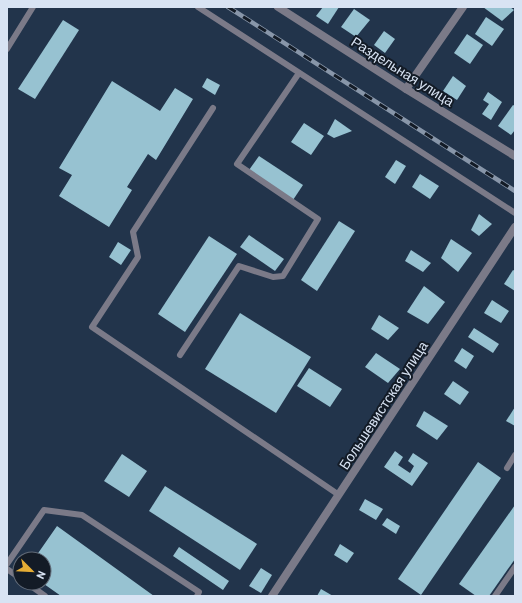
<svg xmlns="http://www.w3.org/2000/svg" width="522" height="603" viewBox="0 0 522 603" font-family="Barlow,sans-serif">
	<rect width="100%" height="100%" fill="#22344b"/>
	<!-- building -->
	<g fill="#97c2d1">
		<path d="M323,7h16l-11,17 -12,-8z"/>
		<path d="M483,7h27l4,3 -12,11z"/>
		<path d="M354,9l16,11 -14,17 -15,-10z"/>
		<path d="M486,17l18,12 -12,17 -17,-12z"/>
		<path d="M63,20l16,10 -44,69 -17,-10z"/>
		<path d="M384,31l11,8 -10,14 -11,-8z"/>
		<path d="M467,34l16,11 -13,19 -16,-11z"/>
		<path d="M453,76l13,10 -9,14 -14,-9z"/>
		<path d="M207,78l13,7 -5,10 -13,-8z"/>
		<path d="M112,81l48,30 15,-23 18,11 -37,61 -8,-6 -21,33 5,3 -23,37 -50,-31 13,-21 -13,-7z"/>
		<path d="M488,92l14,10 -11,18 -9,-6 7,-10 -6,-4z"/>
		<path d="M513,105l2,1v24l-4,5 -13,-9z"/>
		<path d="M335,119l17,12 -18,7 -7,-4z"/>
		<path d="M304,123l20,13 -13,19 -20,-13z"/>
		<path d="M259,156l44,29 -10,15 -44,-30z"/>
		<path d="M396,160l10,6 -11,18 -10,-7z"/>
		<path d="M420,174l19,12 -9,13 -18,-12z"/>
		<path d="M479,214l13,10 -13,12 -8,-6z"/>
		<path d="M339,221l16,10 -38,60 -16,-11z"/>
		<path d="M249,235l35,24 -9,12 -35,-24z"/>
		<path d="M209,236l28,18 -52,78 -27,-18z"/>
		<path d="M451,239l21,14 -14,19 -17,-14z"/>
		<path d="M118,242l13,8 -10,15 -12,-8z"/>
		<path d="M411,250l20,13 -8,9 -18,-11z"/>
		<path d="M513,270l2,1v20l-11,-7z"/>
		<path d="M424,286l21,16 -17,22 -21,-12z"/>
		<path d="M492,300l17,11 -8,12 -17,-10z"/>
		<path d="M240,313l71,44 -35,56 -71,-44z"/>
		<path d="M379,315l20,13 -11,12 -17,-11z"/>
		<path d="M474,328l25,16 -6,9 -25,-16z"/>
		<path d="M462,348l12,8 -8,13 -12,-8z"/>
		<path d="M376,353l24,16 -12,14 -23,-16z"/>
		<path d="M309,368l33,21 -12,18 -33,-21z"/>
		<path d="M453,381l16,11 -9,13 -16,-11z"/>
		<path d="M515,407v19l-9,-5z"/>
		<path d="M424,411l24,15 -11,14 -21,-14z"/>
		<path d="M395,451l8,6 -5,8 12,8 4,-7 -6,-5 5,-8 15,10 -16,23 -28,-19z"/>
		<path d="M122,454l25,17 -18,26 -25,-16z"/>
		<path d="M478,462l23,16 -80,117 -23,-16z"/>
		<path d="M165,486l92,58 -17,26 -91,-59z"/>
		<path d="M365,499l18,10 -7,11 -17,-10z"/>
		<path d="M515,505v54l-26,37h-13l-17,-12z"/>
		<path d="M387,518l13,8 -4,8 -14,-9z"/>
		<path d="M57,526l97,70h-93l-17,-12v-25h-10z"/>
		<path d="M340,544l14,9 -7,10 -13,-8z"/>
		<path d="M179,547l50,34 -6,9 -50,-34z"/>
		<path d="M261,568l11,7 -11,18 -12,-7z"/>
		<path d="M321,589l12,7h-16z"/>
	</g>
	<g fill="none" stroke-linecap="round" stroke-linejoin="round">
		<!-- service -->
		<g stroke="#7b7a88" stroke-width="6">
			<path d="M198,7l317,206"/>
			<path d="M7,49l26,-42"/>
			<path d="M213,108l-80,124 5,25 -46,70 247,168"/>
			<path d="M180,355l59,-89 34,11 10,-1 35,-57 -81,-55 62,-91"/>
			<path d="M507,468l8,-13"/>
			<path d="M7,564l37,-54 38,5 117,77 -2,4"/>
			<path d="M7,569l13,9"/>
			<path d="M27,583l18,13"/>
			<path d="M495,596l20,-29"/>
		</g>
		<!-- minor -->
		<g stroke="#7b7a88" stroke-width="8">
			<path d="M278,7l128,82 109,67"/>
			<path d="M406,89l57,-82"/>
			<path d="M272,596l243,-369"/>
		</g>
		<!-- rail casing -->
		<g stroke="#8896a9" stroke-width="4.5">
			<path id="rail" d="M228,7l287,184"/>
		</g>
		<!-- rail -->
		<use href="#rail" stroke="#131b26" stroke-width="3" stroke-dasharray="9" stroke-linecap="butt"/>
	</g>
	<g text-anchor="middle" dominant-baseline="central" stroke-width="4" stroke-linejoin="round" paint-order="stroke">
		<!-- street labels -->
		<g font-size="14" fill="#d8e3f3" stroke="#131b26">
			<text transform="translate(403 71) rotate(32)">Раздельная улица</text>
			<text transform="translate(383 405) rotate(-57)">Большевистская улица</text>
		</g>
	</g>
	<!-- border -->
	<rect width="522" height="603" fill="none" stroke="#d8e3f3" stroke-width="16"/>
	<!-- north arrow -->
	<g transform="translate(32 571) rotate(114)"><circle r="19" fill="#131b26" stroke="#626b78"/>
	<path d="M0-3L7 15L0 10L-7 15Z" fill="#e5ad35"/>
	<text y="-6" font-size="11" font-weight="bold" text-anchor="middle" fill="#d8e3f3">N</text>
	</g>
</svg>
